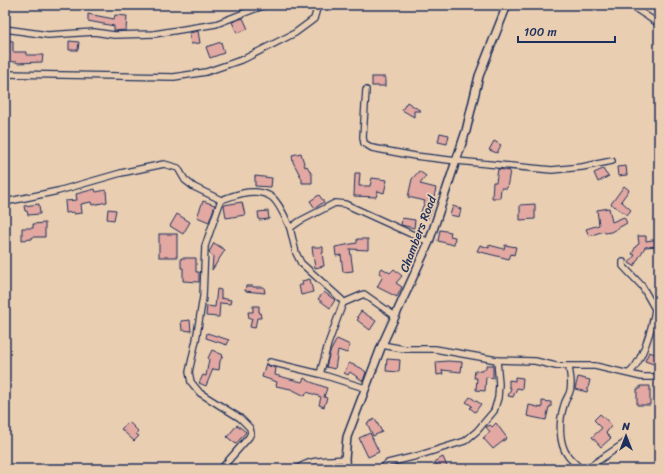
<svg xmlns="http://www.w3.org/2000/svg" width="664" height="474" viewBox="0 0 664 474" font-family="Sriracha,sans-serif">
	<rect width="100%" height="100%" fill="#eaceb1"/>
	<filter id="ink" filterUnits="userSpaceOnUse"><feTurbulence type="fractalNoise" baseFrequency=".025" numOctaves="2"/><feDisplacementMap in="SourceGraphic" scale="8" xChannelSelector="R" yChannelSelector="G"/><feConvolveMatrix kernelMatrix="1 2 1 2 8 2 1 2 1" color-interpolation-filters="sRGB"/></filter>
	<g filter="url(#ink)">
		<!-- building -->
		<g fill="#e2a8a1" stroke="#1b2f5e">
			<path d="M88,14l26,5 1,-4 12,1 -1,14 -12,1v-5l-26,-5z"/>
			<path d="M243,18l5,11 -11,4 -5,-11z"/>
			<path d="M198,31l2,12 -9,1 -2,-11z"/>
			<path d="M5,40l8,1v11h13v3h17l-1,7 -25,1v-1l-12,-1z"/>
			<path d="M69,41l10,1 -1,8h-9z"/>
			<path d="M221,42l3,11 -14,5 -4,-11z"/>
			<rect x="372" y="77" width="13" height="9"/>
			<path d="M407,102l14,9h-7v6l-12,-7z"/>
			<path d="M440,133l9,2 -2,9 -9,-2z"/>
			<path d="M494,141l7,4 -4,8 -8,-3z"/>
			<path d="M301,153l4,14 2,-1 5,9v8h-10v-4l-9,-17 -1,-7z"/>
			<path d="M626,166l1,9 -9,1 -1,-9z"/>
			<path d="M498,169l12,2 -3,17h-6l-1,10h-8l1,-16h3z"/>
			<path d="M603,169l3,5 3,2 -11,6 -4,-9z"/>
			<path d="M419,171l7,5 -6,8 16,4 -5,23 -4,9 -8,-3 6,-16 -17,-4 4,-18z"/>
			<path d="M355,173h5l-1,13h11l2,-8 15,2 -3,13 -6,-2 -2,6 -22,-1z"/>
			<path d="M255,176l17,2 -1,9 -16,-1z"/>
			<path d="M624,186l5,4 -8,11 10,9 -4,5 -16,-11z"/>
			<path d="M95,189l1,3 10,-2 1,12 -15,3 -1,-3 -10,2 1,9 -8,1v-2l-8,1 -1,-12 12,-1 -1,-6z"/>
			<path d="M319,195l5,7 -9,6 -5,-7z"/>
			<path d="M203,201l12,4 -6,17 -12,-5z"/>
			<path d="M242,202l3,13 -19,3 -2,-13z"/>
			<path d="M39,204l1,10 -12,1 -1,-4h-2l-1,-5z"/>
			<path d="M535,204v15l-15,1v-15z"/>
			<path d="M453,206l8,3 -2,8 -9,-2z"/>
			<path d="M609,208l3,14 12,-5 3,6 -16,9 -6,1 -1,-2 -15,5 -3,-7 13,-4 -2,-15z"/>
			<path d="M108,209l8,1 -2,10 -7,-1z"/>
			<path d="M268,211l1,8 -10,1 -1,-8z"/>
			<path d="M177,214l13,8 -7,12 -13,-8z"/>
			<path d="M402,218l13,2 -1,8 -13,-3z"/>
			<path d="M45,223v14h-13v2l-10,1v-12h11v-4z"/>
			<path d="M440,230l11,2 -1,4 5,1 -1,8 -16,-4z"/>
			<rect x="159" y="234" width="18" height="23"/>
			<path d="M638,236h8v5l13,-2v7l-14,1 -11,19 -5,-3 6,-8 -3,-1 4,-8 3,-2z"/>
			<path d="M357,239h11v11l-18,-1 3,22 -10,1 -2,-17 -5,1 -1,-9 22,-4z"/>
			<path d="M214,243l11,7 -13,20 1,-14 -4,-3v-1z"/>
			<path d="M480,245l9,3v-3l15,4 1,-4 11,2 -2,8 -3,-1 -2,5 -32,-8z"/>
			<path d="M312,247h11v6h-1l2,13 -9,2z"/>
			<path d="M181,258h15v14h3v10l-16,-1v-13h-2z"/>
			<path d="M382,268l8,5 4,-4 8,7 -6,7 6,4 -5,10 -20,-10 6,-11 -4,-3z"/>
			<path d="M310,279l3,13 -12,3 -2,-10h4l-1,-4z"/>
			<path d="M246,286h7v1h11l1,6 -20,-2z"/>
			<path d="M217,289l4,1v8l10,2 -1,4 -10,-1 -1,14 -13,-1 1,-10 8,1z"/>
			<path d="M324,292l11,8 -5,8 -12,-9z"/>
			<path d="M253,306h6v6h1l1,6h-4l-2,10 -5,-1 2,-9h-3l-1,-6h5z"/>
			<path d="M361,311l15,10 -6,9 -13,-10 2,-2 -2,-1z"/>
			<path d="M190,320l1,11 -9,-1 -1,-9z"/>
			<path d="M207,333l22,7 -2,5 -21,-7z"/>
			<path d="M337,339l13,6 -3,8 -9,-3 -3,19 -9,-2 4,-15z"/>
			<path d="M212,350l11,5 -3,6 -1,9 -6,-1 -7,17 -7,-3 4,-8 3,1 3,-17 -1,-1z"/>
			<path d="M649,352l10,3v11l-14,-5z"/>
			<path d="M387,359l13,1 -1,12 -13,-1z"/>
			<path d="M448,361l14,1 -1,10 -19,-2 1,4 -6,1 -1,-13z"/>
			<path d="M266,363l3,3 7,2 -1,7 27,7 2,-4 7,4 16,6 -3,9 3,1 -3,9 -5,-2 2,-8 -14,-5 -2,4 -14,-7 -15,-3 1,-4 -15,-5z"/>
			<path d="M349,363l12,5 5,4 -3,9 -13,-9 -2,3 -4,-2z"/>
			<path d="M486,365h7v13l-7,-1 -1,14 -9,-1 1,-12h-3l1,-7h8v-2h3z"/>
			<path d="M515,377l8,1 -1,11 -5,-1 -4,9 -5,-1 3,-8 -2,-1v-7l6,1z"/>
			<path d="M578,377l12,3 -3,12 -12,-3z"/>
			<path d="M640,386h10v19h-13v-16h3z"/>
			<path d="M470,397l11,7 -6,8 -5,-4 2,-2 -6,-4z"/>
			<path d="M542,401l9,1v5h-2l-3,13 -19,-4 2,-11 13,3z"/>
			<path d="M600,414l12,11 -6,8 5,5 -10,9 -9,-10 10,-9 -8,-8z"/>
			<path d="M375,419l7,13 -9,4 -6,-13z"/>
			<path d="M129,422l9,9 -2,3 3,2 -5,5 -13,-12z"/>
			<path d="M496,423l11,15 -14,11 -10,-11 7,-6 -4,-5 4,-2 2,2z"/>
			<path d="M237,425l9,7 -10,12 -9,-7z"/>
			<path d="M370,433l9,19 -11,5 -9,-19z"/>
			<path d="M443,457l5,12h-10l-3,-8z"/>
		</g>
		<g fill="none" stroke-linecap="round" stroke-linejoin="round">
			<!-- minor casing -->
			<g stroke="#1b2f5e" stroke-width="8">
				<g id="minor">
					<path d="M630,5l29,19"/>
					<path d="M5,29l43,6 46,-3 20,3 40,-1 62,-10 49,-19"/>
					<path d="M5,74l169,3 32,-5 38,-13 51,-26 19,-14 4,-14"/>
					<path d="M366,90l-3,47 1,6 8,5 43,8 42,5 95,9 30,-3 30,-6"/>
					<path d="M5,202l53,-11 63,-18 43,-9 14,4 7,12 9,7 27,13"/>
					<path d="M623,262v4l19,20 13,23"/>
					<path d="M343,303l21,-9 31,22"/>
					<path d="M382,345l22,4h31l62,11 38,1 21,5h39l47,11h17"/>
					<path d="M270,362l50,12 45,14"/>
					<path d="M569,367c1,9 4,18 0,27 -2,4 -4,7 -5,11 -5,15 -6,38 4,51 4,5 9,9 13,13"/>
					<path d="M629,373c13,-10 24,-48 26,-64l4,-2"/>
					<path d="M320,374l8,-30 15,-41 -1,-3 -41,-37 -5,-10 -6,-25 10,-7 35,-18 10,1 84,38"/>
					<path d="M221,469l28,-32 2,-4 -1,-5 -10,-10 -40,-25 -9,-11 -2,-10 7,-32 7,-43 2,-51 16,-46c15,-5 33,-13 49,-4 8,4 16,23 20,32"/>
					<path d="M297,469c14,-11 31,-8 48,-10"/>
					<path d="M381,469l7,-6 29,-7 48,-15 12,-10 17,-20 4,-13 1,-14 -2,-24"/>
					<path d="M586,469l40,-27"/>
				</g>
			</g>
			<!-- tertiary casing -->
			<g stroke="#1b2f5e" stroke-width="10">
				<path id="tertiary" d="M346,469l-1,-10 2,-22 35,-92 47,-103 37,-111 13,-55 28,-71"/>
			</g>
			<!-- minor -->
			<use href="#minor" stroke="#eaceb1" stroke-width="5.5"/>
			<!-- tertiary -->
			<use href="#tertiary" stroke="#eaceb1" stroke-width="7"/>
		</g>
	</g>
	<g text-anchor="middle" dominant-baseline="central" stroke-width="3.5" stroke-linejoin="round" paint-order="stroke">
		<!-- street labels -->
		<g font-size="12" fill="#1b2f5e" stroke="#eaceb1">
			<text transform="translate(418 234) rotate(-69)">Chambers Road</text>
		</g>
	</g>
	<!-- margin -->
	<rect width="664" height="474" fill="none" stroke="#eaceb1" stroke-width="20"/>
	<rect x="10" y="10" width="644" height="454" fill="none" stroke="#1b2f5e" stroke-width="1.5" filter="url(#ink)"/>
	<!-- north arrow -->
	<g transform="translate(626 436)" stroke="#eaceb1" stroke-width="3" paint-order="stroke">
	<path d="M0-3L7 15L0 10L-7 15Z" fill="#1b2f5e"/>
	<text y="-6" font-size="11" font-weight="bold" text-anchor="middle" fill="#1b2f5e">N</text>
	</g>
	<!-- scale -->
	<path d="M518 36v6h97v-6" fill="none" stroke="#1b2f5e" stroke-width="2"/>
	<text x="524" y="36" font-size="12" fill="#1b2f5e" stroke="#eaceb1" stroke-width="3" paint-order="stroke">100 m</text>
</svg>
